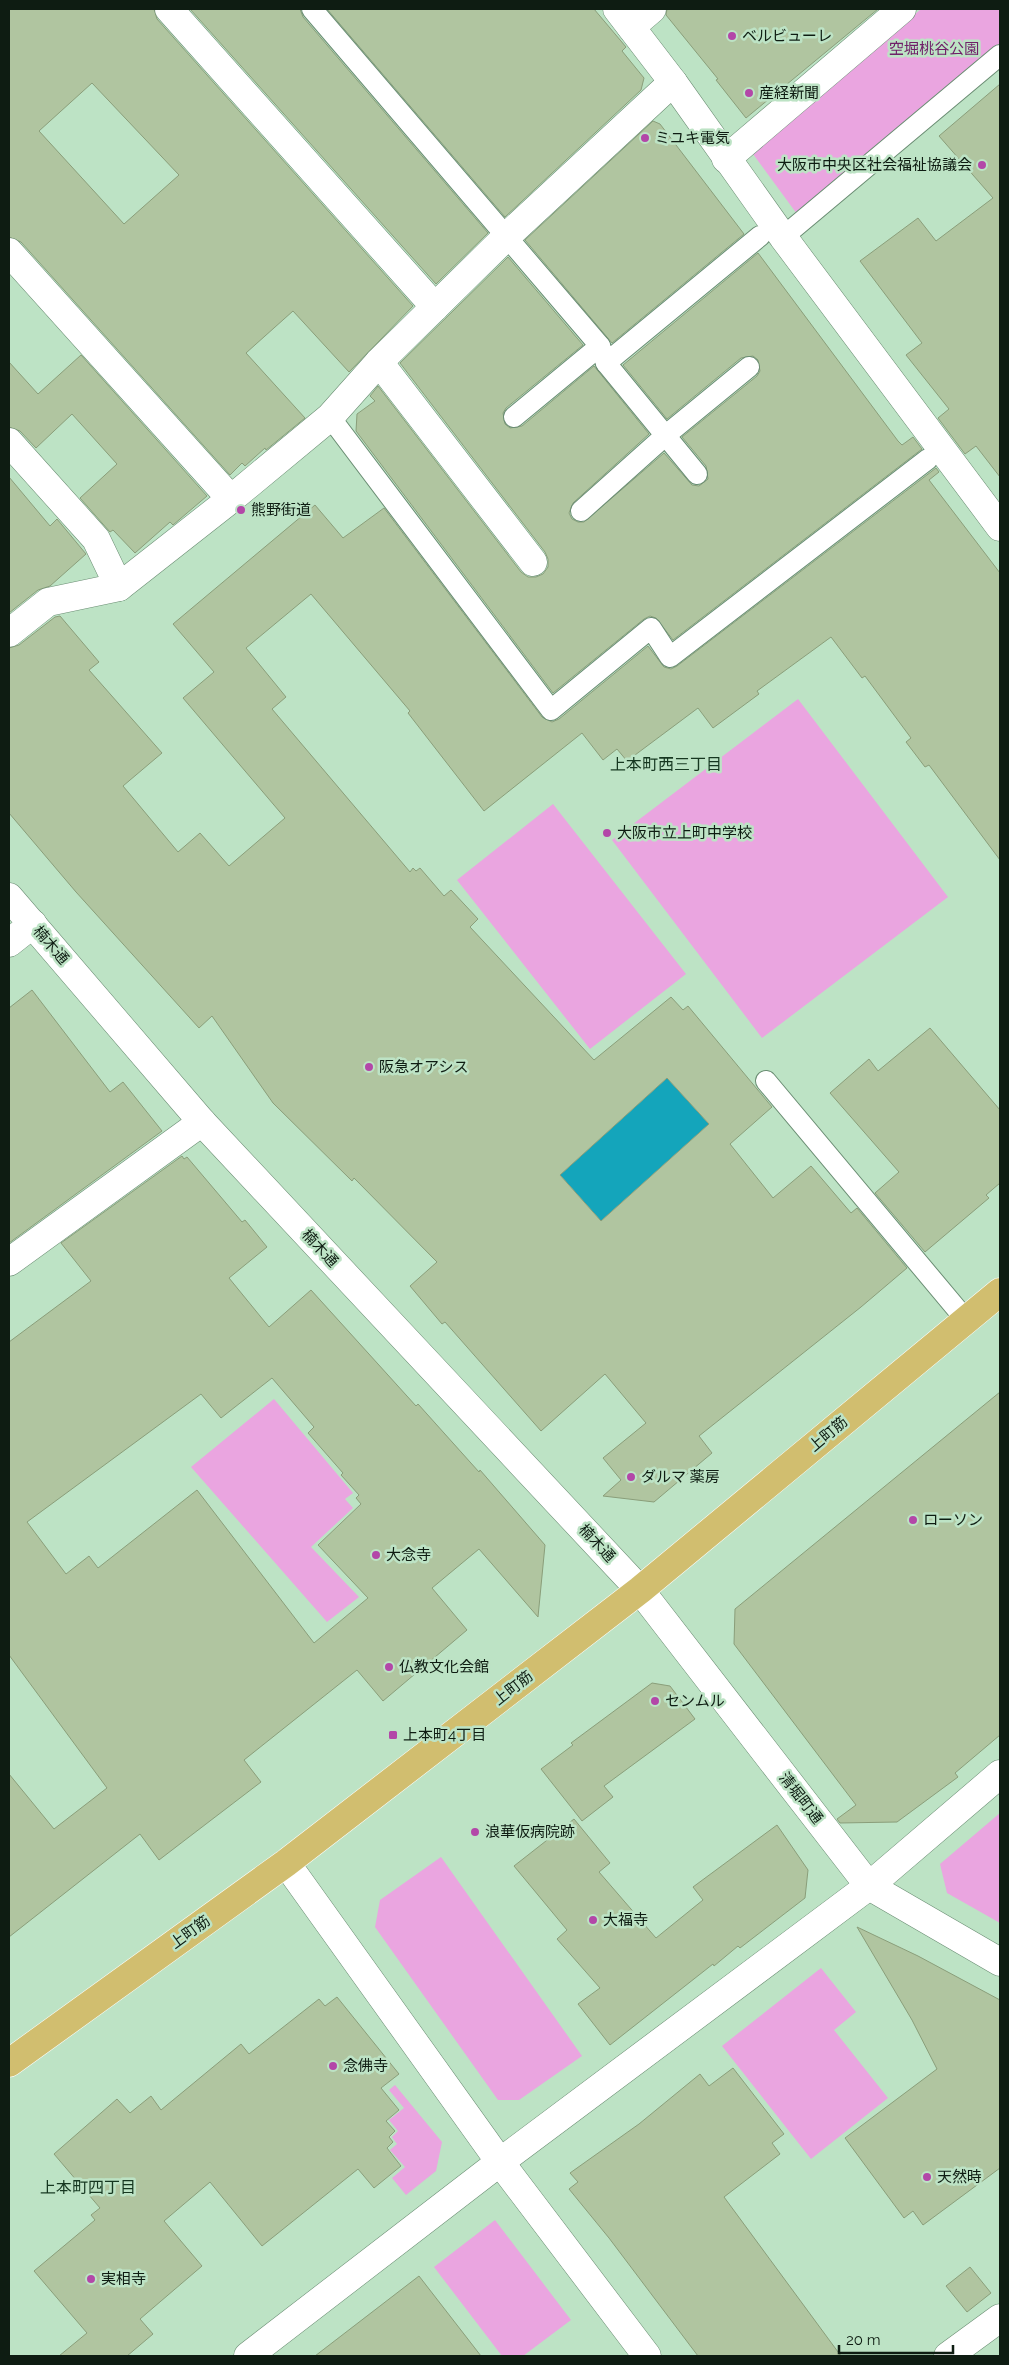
<svg xmlns="http://www.w3.org/2000/svg" width="1009" height="2365" viewBox="0 0 1009 2365" font-family="Raleway,'Noto Sans JP',sans-serif">
	<rect width="100%" height="100%" fill="#bde3c5"/>
	<!-- green -->
	<g fill="#eaa5e0">
		<path d="M921,9h79v34l-203,171 -44,-60z"/>
		<path d="M798,699l150,198 -186,141 -150,-198z"/>
		<path d="M553,804l133,170 -96,75 -133,-169z"/>
		<path d="M274,1399l79,94 -8,6 8,9 -42,39 48,50 -32,25 -136,-155z"/>
		<path d="M1000,1813v110l-53,-30 -7,-29z"/>
		<path d="M441,1857l141,199 -63,44h-21l-123,-173 5,-27z"/>
		<path d="M821,1968l35,44 -22,18 54,68 -77,61 -89,-113z"/>
		<path d="M395,2085l47,57 -6,29 -30,24 -14,-17 13,-11 -15,-17 7,-6 -5,-7 6,-6 -9,-11 15,-12 -15,-18z"/>
		<path d="M495,2220l76,100 -48,36h-21l-68,-89z"/>
	</g>
	<!-- water -->
	<path fill="#14a5bb" d="M667,1078l42,46 -108,97 -41,-46z"/>
	<!-- building -->
	<g fill="#b0c5a0" stroke="#8a9e7a" fill-rule="evenodd">
		<path d="M9,9h145l3,10 256,287 -64,66 -56,-61 -47,42 59,65 -39,32 -1,-2 -20,18 -3,-3 -12,12 -209,-233 -12,-5zM92,83l87,92 -55,49 -85,-93z"/>
		<path d="M190,9h110l3,8 185,216 -52,51z"/>
		<path d="M327,9h267l32,38 -4,4 22,27 -3,12 -136,127z"/>
		<path d="M667,9h211l-132,109 -30,-38 2,-1 -52,-64z"/>
		<path d="M1000,84v393l-24,-31 -11,8 -27,-36 11,-9 -43,-54 16,-12 -62,-82 58,-43 18,23 57,-43 -54,-62z"/>
		<path d="M653,121l7,3 84,110 -132,109 -87,-103z"/>
		<path d="M758,253l140,188 4,4 11,-8 9,12 -249,191 -17,-22 -6,-2 -6,3 -91,74 -197,-262 1,-17 18,-13 -5,-5 8,-10 143,186 7,5h8l7,-3 5,-7v-8l-3,-7 -145,-189 108,-106 75,88 -77,63 -3,5 2,11 5,4 12,-2 72,-60 55,68 -76,69 -4,10 3,6 6,3h6l80,-69 28,32 7,1 9,-7 -2,-13 -24,-29 75,-61 3,-5 -2,-11 -5,-4 -12,2 -74,61 -44,-54z"/>
		<path d="M81,355l126,141 -34,29 -3,-3 -35,31 -22,-23 -3,2 -30,-34 37,-34 -45,-50 -36,34 -16,-17 -11,-4v-65l29,32z"/>
		<path d="M936,468l3,4 -10,8 71,93v287l-71,-95 -4,2 -19,-25 5,-4 -46,-62 -3,2 -31,-41 -74,54 2,3 -46,34 -15,-20 -71,53 -10,-12 -14,11 -21,-27 -98,78 -76,-98 2,-2 -99,-117 -65,54 40,49 -14,12 138,163 3,-4 3,3 4,-3 24,28 7,-6 27,29 -8,8 124,133 77,-63 12,13 5,-4 84,101 -42,37 43,54 38,-32 40,47 6,-5 50,60 -46,39 -162,129 13,17 -58,49 -51,-6 18,-16 -18,-22 43,-35 -41,-49 -64,57 -96,-109 -3,2 -32,-38 27,-24 -83,-84 -2,3 -79,-78 -61,-87 -13,12 -123,-136 -67,-79v-165l10,-3 36,-28 5,-1 39,46 -10,8 73,83 -39,33 55,66 22,-19 29,33 56,-48 -102,-120 31,-26 -41,-48 142,-119 28,33 41,-30 158,209 10,5 7,-3 89,-73 16,21 7,2 6,-3zM667,1078l42,46 -108,97 -41,-46z"/>
		<path d="M9,477l41,49 7,-7 29,35 -36,32 -12,4 -29,23z"/>
		<path d="M32,990l78,102 13,-10 39,49 -153,112v-235z"/>
		<path d="M930,1028l70,82v73l-14,12 3,3 -64,54 -50,-59 24,-21 -69,-79 39,-34 9,12z"/>
		<path d="M182,1156l2,3 3,-2 55,65 3,-2 22,27 -38,31 40,49 42,-37 105,116 2,-2 61,68 1,-2 65,75 -7,72 -59,-68 -47,39 35,42 -84,71 -26,-31 -113,90 17,22 -72,55 -30,23 -19,-26 -131,103v-163l45,55 53,-41 -98,-133v-313l82,-61 -30,-38zM272,1378l42,49 -6,6 35,40 -2,2 18,20 -3,3 5,6 -43,41 50,53 -54,45 -117,-153 -99,78 -9,-12 -23,18 -39,-52 174,-128 20,24z"/>
		<path d="M1000,1392v343l-45,38 3,4 -61,45 -57,1 -3,-4 19,-14 -122,-161 1,-35z"/>
		<path d="M652,1683l18,3 25,33 -91,67 9,11 -31,24 -41,-52 32,-24 -2,-2z"/>
		<path d="M574,1819l36,44 -11,9 57,66 47,-38 -10,-13 84,-62 31,45 -3,28 -65,50 -2,-2 -24,20 -1,-2 -103,81 -32,-41 22,-16 -43,-49 10,-9 -53,-64z"/>
		<path d="M857,1927l61,29 82,44v168l-77,57 -10,-14 -9,7 -59,-80 92,-69 -25,-49z"/>
		<path d="M337,1997l62,77 -18,14 18,22 -13,11 9,10 -6,6 4,5 -6,6 14,18 -27,22 -16,-19 -96,77 -52,-64 -46,39 38,45 -62,53 13,15 -26,22h-68l28,-23 -53,-62 61,-51 -4,-5 9,-7 -46,-54 63,-55 13,14 21,-17 10,14 80,-66 8,10 70,-55 6,7z"/>
		<path d="M733,2068l51,66 -12,9 8,11 -56,43 117,159h-143l-89,-118 -40,-49 9,-7 -8,-9 69,-49 61,-50 9,12z"/>
		<path d="M970,2267l21,26 -24,19 -21,-26z"/>
		<path d="M419,2276l62,80h-166z"/>
	</g>
	<g fill="none" stroke-linecap="round" stroke-linejoin="round">
		<!-- service casing -->
		<g stroke="#6a8d73" stroke-width="22">
			<g id="service">
				<path d="M312,9l288,337 6,17 154,-127"/>
				<path d="M783,237l217,-182"/>
				<path d="M606,363l91,111"/>
				<path d="M330,417l221,293 100,-82 19,29 258,-198"/>
				<path d="M514,417l86,-71"/>
				<path d="M581,511l85,-76 83,-68"/>
				<path d="M766,1081l200,239"/>
			</g>
		</g>
		<!-- minor casing -->
		<g stroke="#6a8d73" stroke-width="29">
			<g id="minor">
				<path d="M169,9l266,298"/>
				<path d="M617,9l56,73 110,155 217,290"/>
				<path d="M631,27l21,-18"/>
				<path d="M726,159l176,-150"/>
				<path d="M9,252l222,247"/>
				<path d="M379,362l154,200"/>
				<path d="M9,442l87,97 23,48"/>
				<path d="M9,633l39,-31 71,-15 112,-88 99,-82 49,-55 128,-126 166,-154"/>
				<path d="M9,1262l193,-140"/>
				<path d="M248,2356l252,-194 369,-276 131,-112"/>
			</g>
		</g>
		<!-- tertiary casing -->
		<g stroke="#6a8d73" stroke-width="29">
			<g id="tertiary">
				<path d="M9,897l193,225 438,468 229,296 131,76"/>
				<path d="M9,943l24,-19"/>
				<path d="M286,1863l214,299 147,194"/>
				<path d="M948,2356l52,-38"/>
			</g>
		</g>
		<!-- primary casing -->
		<g stroke="#fff" stroke-width="29">
			<path id="primary" d="M9,2063l277,-200 354,-273 360,-298"/>
		</g>
		<!-- service -->
		<use href="#service" stroke="#fff" stroke-width="20"/>
		<!-- minor -->
		<use href="#minor" stroke="#fff" stroke-width="28"/>
		<!-- tertiary -->
		<use href="#tertiary" stroke="#fff" stroke-width="28"/>
		<!-- primary -->
		<use href="#primary" stroke="#d1be6f" stroke-width="28"/>
	</g>
	<!-- markers -->
	<g fill="#b347a8" stroke="#bde3c5" stroke-width="2">
		<circle cx="732" cy="36" r="5"/>
		<circle cx="749" cy="93" r="5"/>
		<circle cx="645" cy="138" r="5"/>
		<circle cx="982" cy="165" r="5"/>
		<circle cx="241" cy="510" r="5"/>
		<circle cx="607" cy="833" r="5"/>
		<circle cx="369" cy="1067" r="5"/>
		<circle cx="631" cy="1477" r="5"/>
		<circle cx="913" cy="1520" r="5"/>
		<circle cx="376" cy="1555" r="5"/>
		<circle cx="389" cy="1667" r="5"/>
		<circle cx="655" cy="1701" r="5"/>
		<rect x="388" y="1730" width="10" height="10" rx="2.5"/>
		<circle cx="475" cy="1832" r="5"/>
		<circle cx="593" cy="1920" r="5"/>
		<circle cx="333" cy="2066" r="5"/>
		<circle cx="927" cy="2177" r="5"/>
		<circle cx="91" cy="2279" r="5"/>
	</g>
	<g text-anchor="middle" dominant-baseline="central" stroke-width="5" stroke-linejoin="round" paint-order="stroke">
		<!-- poi labels -->
		<g font-size="15" fill="#0e1c12" stroke="#bde3c5" text-anchor="start">
			<text x="742" y="36">ベルビューレ</text>
			<text x="759" y="93">産経新聞</text>
			<text x="655" y="138">ミユキ電気</text>
			<text x="972" y="165" text-anchor="end">大阪市中央区社会福祉協議会</text>
			<text x="251" y="510">熊野街道</text>
			<text x="617" y="833">大阪市立上町中学校</text>
			<text x="379" y="1067">阪急オアシス</text>
			<text x="641" y="1477">ダルマ 薬房</text>
			<text x="923" y="1520">ローソン</text>
			<text x="386" y="1555">大念寺</text>
			<text x="399" y="1667">仏教文化会館</text>
			<text x="665" y="1701">センムル</text>
			<text x="403" y="1735">上本町4丁目</text>
			<text x="485" y="1832">浪華仮病院跡</text>
			<text x="603" y="1920">大福寺</text>
			<text x="343" y="2066">念佛寺</text>
			<text x="937" y="2177">天然時</text>
			<text x="101" y="2279">実相寺</text>
		</g>
		<!-- park labels -->
		<g font-size="15" fill="#702069" stroke="#bde3c5">
			<text x="934" y="49">空堀桃谷公園</text>
		</g>
		<!-- street labels -->
		<g font-size="15" fill="#0e1c12" stroke="#bde3c5">
			<text transform="translate(51 945) rotate(49)">楠木通</text>
			<text transform="translate(320 1248) rotate(47)">楠木通</text>
			<text transform="translate(828 1434) rotate(-40)">上町筋</text>
			<text transform="translate(597 1543) rotate(47)">楠木通</text>
			<text transform="translate(513 1688) rotate(-38)">上町筋</text>
			<text transform="translate(801 1798) rotate(52)">清堀町通</text>
			<text transform="translate(190 1932) rotate(-36)">上町筋</text>
		</g>
		<!-- neighbourhood labels -->
		<g font-size="16" fill="#163720" stroke="#bde3c5">
			<text x="666" y="764">上本町西三丁目</text>
			<text x="88" y="2187">上本町四丁目</text>
		</g>
	</g>
	<!-- border -->
	<rect width="1009" height="2365" fill="none" stroke="#0e1c12" stroke-width="20"/>
	<!-- scale -->
	<path d="M839 2345v8h114v-8" fill="none" stroke="#0e1c12" stroke-width="2.5"/>
	<text x="846" y="2345" font-size="15" fill="#0e1c12" stroke="#bde3c5" stroke-width="4" paint-order="stroke">20 m</text>
</svg>
